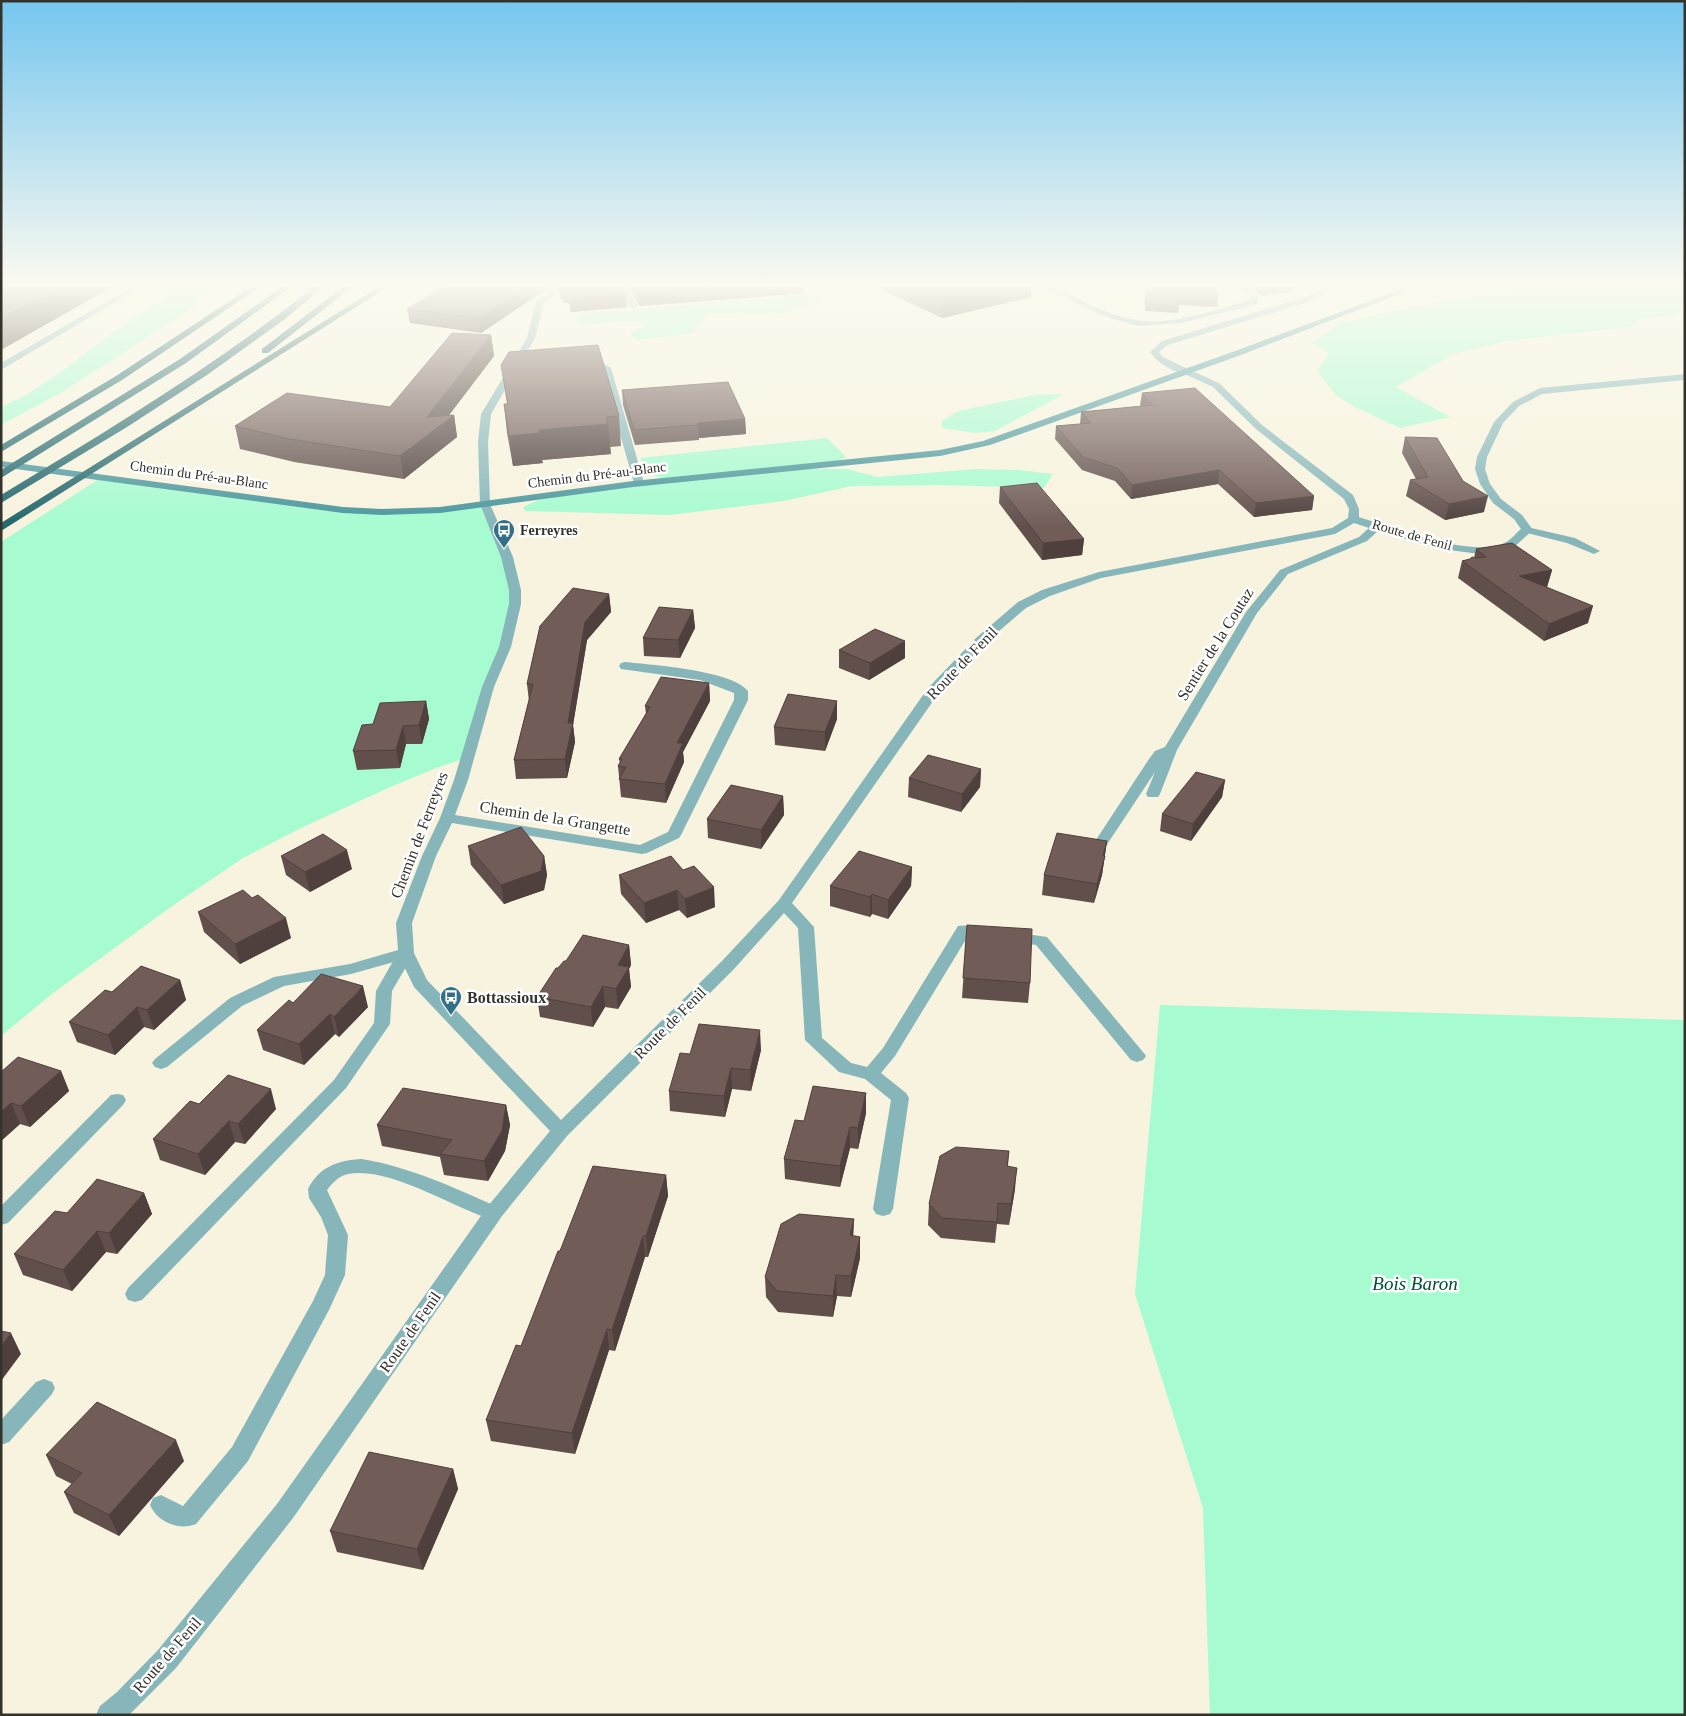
<svg xmlns="http://www.w3.org/2000/svg" width="1686" height="1716" viewBox="0 0 1686 1716" font-family="Georgia,serif">
	<rect width="100%" height="100%" fill="#f7f3de"/>
	<!-- green -->
	<g fill="#a6fbd0">
		<path d="M172,287h40l-21,22 -23,15 -104,67 -63,34v-18l26,-12 39,-27 49,-37 46,-31z"/>
		<path d="M1528,287h157v13l-7,15 -37,4 -10,8 -125,14 -53,13 -57,33 54,30 -50,11 -45,-21 -19,-12 -19,-24 12,-18 -17,-10 27,-20 87,-19z"/>
		<path d="M825,293l-1,4c-20,11 -46,19 -68,18 -17,0 -30,-3 -48,-2l-15,20 -55,7 -6,-3 -1,-5 13,-5 1,-5 -18,-1 -47,4 -6,-4 5,-7z"/>
		<path d="M1064,394l-69,37 -20,2 -33,-5v-7l16,-10 77,-16z"/>
		<path d="M827,438l19,19 -18,8 -31,4h50l30,8 99,-8 44,1 33,4 -9,14 -103,-3 -89,1 -68,15 -114,14 -145,-4 -2,-4 25,-11 118,-16 -20,-8 -6,-14z"/>
		<path d="M102,477l280,35 103,-8 22,53 8,47 -49,154 -30,10 -48,20 -85,39 -60,31 -71,48 -119,87 -52,43v-494z"/>
		<path d="M1160,1005l525,15v695h-475l-7,-207 -68,-214z"/>
	</g>
	<g fill="none" stroke-linecap="round" stroke-linejoin="round">
		<!-- lane -->
		<g fill="#86b6ba" fill-rule="evenodd">
			<path d="M132,287h9l-140,83v-7z"/>
			<path d="M620,287h8l9,19 -1,2h-6z"/>
			<path d="M1326,287h10l-28,15 -140,43 -9,7 4,5 25,12v4c-13,2 -31,-11 -38,-21l12,-11 140,-43z"/>
			<path d="M606,365l5,3 33,115 -1,2h-8l-1,-2 -32,-112 -17,1 -5,-3 5,-3z"/>
			<path d="M1527,527l48,11 25,13 -6,3 -27,-11 -44,-11 -2,-2 2,-2z"/>
			<path d="M406,948l6,1 2,4 -22,38 -2,33 -44,64 -204,212 -7,2 -7,-2 -3,-6 3,-6 206,-208 40,-57 2,-32 24,-42z"/>
			<path d="M362,1159c48,8 93,29 138,49l3,5 -3,5 -7,2c-40,-12 -103,-54 -145,-46 -9,2 -16,9 -21,16l21,45 -3,40 -16,35 -81,151 -52,63c-17,7 -39,-2 -46,-19l3,-7 8,-3 22,11 49,-59 81,-146 12,-26 3,-40 -7,-18 -12,-19 -1,-9c11,-22 30,-29 54,-30z"/>
			<path d="M44,1379l8,3 3,6 -3,6 -43,48 -8,3v-25l35,-38z"/>
		</g>
		<!-- street -->
		<g fill="#86b6ba" fill-rule="evenodd">
			<path d="M555,287h9l-20,16 -9,35 -44,76 -3,28 2,62 23,53 8,33v14l-10,43 -17,40 -26,93 -13,35 185,30 28,-13 66,-132v-7l-34,-13 -79,-11 -2,-3 2,-3 4,-1c27,3 106,8 123,29v9l-67,135 -2,3 -32,15 -5,1 -190,-31 -16,33 -24,67 2,30 13,27 134,140 161,-159 57,-61 149,-212 48,-50 42,-36 24,-12 57,-18 233,-44 16,-10 1,-9 -5,-10 -88,-70 -43,-42 -31,-14v-4h6l31,14 43,42 91,70 6,14v8c31,10 118,43 147,25 6,-3 10,-9 15,-13l-7,-10 -21,-16 -13,-19 -5,-15 2,-12 17,-35 19,-20 27,-14 145,-14v6l-143,14 -23,12 -16,17 -16,34 -2,12 5,15 11,15 21,16 11,15 -20,18 -34,6 -44,-6 -57,-17 -11,10 -79,33 -31,39 -80,137 -17,44 -2,3h-10l-2,-3 9,-22 -51,77h-10l-2,-3 57,-87 6,-8 10,-4 81,-135 34,-42 79,-33 10,-9 -15,-5 -19,11 -234,44 -51,18 -24,12 -42,36 -46,50 -146,209 22,24 8,111 29,25 16,4 16,-19 75,-122c10,-2 23,2 33,4l2,4 -2,4 -6,1 -17,-3 -73,120 -14,17 25,20 3,5 -16,111 -3,5 -7,2 -7,-2 -3,-5 18,-109 -26,-21 -26,-7 -34,-32 -7,-112 -14,-15 -50,56 -167,167 -65,80 -209,302 -117,150 -47,47h-33l4,-9 17,-14 41,-42 119,-146 211,-298 62,-75 -136,-144 -13,-27 -50,14 -67,12 -42,20 -75,61 -6,2 -6,-2 -3,-4 3,-4 75,-61 44,-21 76,-13 48,-14 -2,-27 26,-67 18,-38 14,-38 28,-93 17,-40 10,-43v-14l-8,-33 -21,-53 -2,-62 3,-28 46,-76 9,-36z"/>
			<path d="M1043,287h10c25,11 50,26 77,32 39,9 83,-9 120,-19l1,-4 -15,-9h9l14,8 -2,9 -76,19 -44,3 -36,-11z"/>
			<path d="M1013,932l34,5 96,115 3,4 -3,4 -6,2 -6,-2 -95,-115 -29,-4 -2,-4 2,-4z"/>
			<path d="M117,1094l6,1 3,5 -3,5 -115,118 -7,2v-19l110,-111z"/>
		</g>
		<!-- secondary -->
		<path fill="#4b979e" fill-rule="evenodd" d="M1408,287h10l-177,68 -251,90 -50,11 -307,31 -193,26 -58,2 -39,-2 -342,-46v-6l342,46 39,2 58,-2 193,-26 307,-31 43,-9 252,-90z"/>
		<!-- highway -->
		<g fill="#23676d" fill-rule="evenodd">
			<path d="M251,287h9l-138,93 -121,72v-7l115,-69z"/>
			<path d="M282,287h9l-105,76 -185,115v-8l179,-111z"/>
			<path d="M314,287h9l-38,32 -78,56 -80,52 -126,76v-8c108,-65 215,-130 313,-208z"/>
			<path d="M343,287h9l-84,66h-6v-4z"/>
			<path d="M379,287h9l-387,244v-8z"/>
		</g>
	</g>
	<!-- wall -->
	<g fill="#614f4c">
		<path d="M443,287h106l-68,46 -71,-10 -3,-14 36,-21z"/>
		<path d="M558,287h3l66,20 -56,5 -2,-9 -6,-1 -4,-9z"/>
		<path d="M630,287h174v6l-165,13z"/>
		<path d="M876,287h155v10l-89,21z"/>
		<path d="M1147,287l71,13 -1,7 -38,-2 -1,8 -33,-2z"/>
		<path d="M1251,287h47l-9,5 -28,3 -10,-7z"/>
		<path d="M491,335l3,21 -45,59h5l3,22 -53,42 -110,-17 -54,-13 -5,-23 155,-19z"/>
		<path d="M501,365l118,51 2,30 -11,1 1,7 -69,6 1,3 -30,3 -6,-33 -3,-29h3z"/>
		<path d="M622,390l123,29 1,15 -47,4v2l-64,5 -12,-40z"/>
		<path d="M1142,393l172,103 -2,14 -58,7 -36,-33 -87,15 -16,-18 -33,-11 -27,-31 1,-13 24,-2 1,-12 60,-6 -1,-1z"/>
		<path d="M1405,437l58,44 21,31 -39,8 -39,-24 4,-16 6,-1 -14,-26z"/>
		<path d="M1000,487l84,52 -2,16 -40,5 -43,-57z"/>
		<path d="M1476,549l76,21 -5,17 41,36 -44,18 -86,-63 4,-17 12,-3z"/>
		<path d="M609,594l2,18 -24,28 -14,85 2,17 -8,36 -51,1 -2,-19 15,-59 -2,-17z"/>
		<path d="M693,610l2,18 -15,30 -36,-2 -1,-18z"/>
		<path d="M839,650l66,8 -36,22 -30,-12z"/>
		<path d="M709,683l1,18 -27,51 1,10 -18,41 -45,-6 -3,-31 2,-3 -1,-4 27,-45 -1,-8z"/>
		<path d="M426,701l3,18 -7,25h-16l-6,24 -43,2 -4,-19 20,-27z"/>
		<path d="M837,719l-12,32 -50,-6 -1,-18z"/>
		<path d="M981,769l-1,18 -19,25 -53,-15 1,-19z"/>
		<path d="M1225,780l-3,17 -31,44 -31,-10 2,-17z"/>
		<path d="M783,796l1,19 -23,34 -53,-11 -1,-19z"/>
		<path d="M1107,841l-5,34 -8,28 -52,-8 2,-20z"/>
		<path d="M468,846l76,10 3,19 -3,15 -40,14 -33,-39z"/>
		<path d="M281,856l71,13 -42,23 -24,-17z"/>
		<path d="M912,867l-1,19 -23,33 -16,-5 -2,3 -40,-11v-20z"/>
		<path d="M683,870l32,37 -28,11 -8,-8 -33,13 -25,-29 -2,-19z"/>
		<path d="M198,912l93,26 -51,26 -36,-32z"/>
		<path d="M967,925l63,58 -2,20 -66,-5z"/>
		<path d="M629,945l2,20 -2,4 2,18 -13,22 -13,-2 -12,20 -53,-10 -3,-20 21,-29 8,-7z"/>
		<path d="M180,980l6,20 -32,30 -10,-3 -29,28 -38,-13 -8,-20 43,-30z"/>
		<path d="M293,1003l75,4 -29,30 -4,-3 -31,31 -41,-15 -6,-20z"/>
		<path d="M761,1050l-10,41 -19,-2 -7,28 -55,-6 -1,-20 21,-37z"/>
		<path d="M61,1071l8,20 -39,36 -10,-3 -19,17v-69z"/>
		<path d="M866,1093v20l-8,36 -8,-1 -10,39 -55,-8 -1,-20 20,-38z"/>
		<path d="M199,1104l77,5 -31,35 -10,-2 -30,33 -45,-15 -7,-21z"/>
		<path d="M506,1105l4,20 -5,26 -17,30 -44,-6 -4,-18 -58,-11 -5,-21z"/>
		<path d="M1009,1151l-1,15 7,23 -6,36 -12,-1 -2,19 -54,-5 -13,-13 1,-21z"/>
		<path d="M666,1175l2,21 -20,61h-3l-30,94 -6,-1 -34,104 -84,-13 -5,-21 35,-74 39,-95z"/>
		<path d="M144,1193l8,21 -35,40 -11,-2 -34,39 -49,-16 -9,-21 53,-41z"/>
		<path d="M854,1219l-1,17 7,1v21l-9,39 -14,-1 -4,21 -55,-5 -12,-15 -1,-20z"/>
		<path d="M46,1455l138,6 -65,75 -45,-23 -10,-21 8,-8 -16,-8z"/>
		<path d="M453,1469l5,20 -35,81 -86,-18 -7,-21z"/>
	</g>
	<!-- shaded-wall -->
	<g fill="#4f403e">
		<path d="M59,287h53l-111,63v-32z"/>
		<path d="M527,287h22l-68,46 -2,-15z"/>
		<path d="M709,287h95v6l-165,13 -1,-14z"/>
		<path d="M943,287h88v10l-89,21z"/>
		<path d="M1262,287h36l-9,5 -28,3z"/>
		<path d="M626,293l1,14 -56,5 -2,-14z"/>
		<path d="M491,335l3,21 -51,67 11,-8 3,22 -53,42 -4,-23 27,-39z"/>
		<path d="M745,419l1,15 -47,4 -1,-15z"/>
		<path d="M608,424l3,30 -69,6 1,3 -30,3 -4,-30 30,-6z"/>
		<path d="M1219,470l-1,14 -87,15 1,-14z"/>
		<path d="M1314,496l-2,14 -58,7 2,-14z"/>
		<path d="M1488,496l-4,16 -39,8 4,-16z"/>
		<path d="M1084,539l-2,16 -40,5 1,-17z"/>
		<path d="M1552,570l-5,17 -28,-11z"/>
		<path d="M609,594l2,18 -24,28 -14,85 2,17 -8,36 -2,-19 3,-36 17,-101z"/>
		<path d="M1593,606l-5,17 -44,18 5,-17z"/>
		<path d="M693,610l2,18 -15,30 -2,-18z"/>
		<path d="M905,641v17l-36,22 1,-17z"/>
		<path d="M709,683l1,18 -27,51 1,10 -18,41 -1,-19 12,-41z"/>
		<path d="M426,701l3,18 -7,25 -3,-19z"/>
		<path d="M837,701v18l-12,32v-19z"/>
		<path d="M403,726l3,18 -6,24 -4,-18z"/>
		<path d="M981,769l-1,18 -19,25 1,-18z"/>
		<path d="M1225,780l-3,17 -31,44 2,-17z"/>
		<path d="M783,796l1,19 -23,34v-19z"/>
		<path d="M1107,841l-5,34 -8,28 3,-19z"/>
		<path d="M347,850l5,19 -42,23 -5,-20z"/>
		<path d="M544,856l3,19 -3,15 -40,14 -3,-19z"/>
		<path d="M912,867l-1,19 -23,33v-19z"/>
		<path d="M714,887l1,20 -28,11 -2,-19z"/>
		<path d="M677,890l2,20 -33,13 -2,-20z"/>
		<path d="M872,894v20l-2,3v-20z"/>
		<path d="M286,918l5,20 -51,26 -5,-20z"/>
		<path d="M629,945l2,20 -2,4 2,18 -13,22 -2,-20 2,-24z"/>
		<path d="M180,980l6,20 -32,30 -7,-20z"/>
		<path d="M363,986l5,21 -29,30 -5,-20z"/>
		<path d="M603,986l2,21 -12,20 -2,-20z"/>
		<path d="M137,1007l7,20 -29,28 -7,-20z"/>
		<path d="M330,1014l5,20 -31,31 -5,-21z"/>
		<path d="M760,1030l1,20 -10,41 -1,-21z"/>
		<path d="M731,1068l1,21 -7,28 -1,-21z"/>
		<path d="M61,1071l8,20 -39,36 -9,-21z"/>
		<path d="M271,1089l5,20 -31,35 -7,-20z"/>
		<path d="M866,1093v20l-8,36v-21z"/>
		<path d="M11,1103l9,21 -19,17v-29z"/>
		<path d="M506,1105l4,20 -5,26 -17,30 -4,-20z"/>
		<path d="M229,1121l6,21 -30,33 -7,-21z"/>
		<path d="M850,1127v21l-10,39v-21z"/>
		<path d="M1017,1168l-2,21 -6,36 2,-21z"/>
		<path d="M666,1175l2,21 -20,61 -2,-21z"/>
		<path d="M144,1193l8,21 -35,40 -8,-21z"/>
		<path d="M854,1219l-1,20 -3,-4z"/>
		<path d="M97,1231l9,21 -34,39 -9,-21z"/>
		<path d="M643,1236l2,21 -30,94 -3,-21z"/>
		<path d="M860,1237v21l-9,39v-21z"/>
		<path d="M836,1275l1,21 -4,21v-21z"/>
		<path d="M607,1329l2,21 -34,104 -3,-21z"/>
		<path d="M11,1333l10,21 -20,27v-35z"/>
		<path d="M176,1440l8,21 -65,75 -10,-21z"/>
		<path d="M453,1469l5,20 -35,81 -6,-21z"/>
	</g>
	<!-- building -->
	<g fill="#715c58" stroke="#4f403e">
		<path d="M1,287h58l-58,31z"/>
		<path d="M445,287h82l-48,31 -72,-9z"/>
		<path d="M561,287h63l2,6 -57,5 -2,-9 -6,-1z"/>
		<path d="M635,287h74l-71,5z"/>
		<path d="M1147,287h68l3,13 -40,-1 1,7 -34,-2z"/>
		<path d="M452,333l39,2 -64,82 27,-2 -54,41 -111,-17 -54,-13 52,-33 103,14z"/>
		<path d="M598,345l21,71 -13,1 2,7 -69,6v3l-30,3 -5,-32h4l-7,-39 8,-13z"/>
		<path d="M728,382l17,37 -47,4v2l-64,5 -12,-40z"/>
		<path d="M1195,388l119,108 -58,7 -37,-33 -87,15 -15,-17 -34,-11 -27,-31 35,-3 -10,-11 72,-7 -11,-12z"/>
		<path d="M1405,437l32,1 26,43 25,15 -39,8 -39,-24 18,-3z"/>
		<path d="M1037,483l47,56 -41,4 -43,-56z"/>
		<path d="M1512,543l40,27 -33,6 74,30 -44,18 -87,-63 8,-2 2,-2 4,1 10,-1 -10,-8z"/>
		<path d="M573,588l36,6 -24,28 -17,101h5l-8,36 -51,1 19,-76h-6l13,-58z"/>
		<path d="M659,607l34,3 -15,30 -35,-2z"/>
		<path d="M875,629l30,12 -35,22 -31,-13z"/>
		<path d="M661,677l48,6 -32,60h6l-18,41 -46,-5 7,-12 -8,-1 4,-7h-3l31,-52 -5,-1z"/>
		<path d="M788,694l49,7 -12,31 -51,-5z"/>
		<path d="M426,701l-7,24 -16,1 -7,24 -43,1 9,-26 11,-1 7,-21z"/>
		<path d="M928,755l53,14 -19,25 -53,-16z"/>
		<path d="M1196,772l29,8 -32,44 -31,-10z"/>
		<path d="M731,785l52,11 -22,34 -54,-11z"/>
		<path d="M521,827l23,29 -3,15 -40,14 -33,-39z"/>
		<path d="M1057,833l50,8 -4,14 2,1 -8,28 -53,-9z"/>
		<path d="M323,834l24,16 -42,22 -24,-16z"/>
		<path d="M859,851l53,16 -24,33 -16,-6 -2,3 -40,-11z"/>
		<path d="M671,856l12,14 11,-4 20,21 -29,12 -8,-9 -33,13 -25,-28z"/>
		<path d="M243,890l9,8 6,-3 28,23 -51,26 -37,-32z"/>
		<path d="M967,925l65,4 -2,54 -67,-5z"/>
		<path d="M583,935l46,10 -11,20 11,2 -13,22 -13,-3 -12,21 -54,-10 19,-29h2l6,-7h2z"/>
		<path d="M141,966l39,14 -33,30 -10,-3 -29,28 -39,-13 36,-32 7,2z"/>
		<path d="M321,974l42,12 -29,31 -4,-3 -31,30 -42,-14 32,-30 4,3z"/>
		<path d="M699,1024l61,6 -10,40 -19,-2 -7,28 -55,-5 11,-38 10,1z"/>
		<path d="M18,1057l43,14 -40,35 -10,-3 -10,9v-40z"/>
		<path d="M228,1075l43,14 -33,35 -9,-3 -31,33 -45,-15 37,-38 9,3z"/>
		<path d="M813,1086l53,7 -8,35 -8,-1 -10,39 -56,-7 11,-39 9,1z"/>
		<path d="M403,1088l103,17 -4,26 -18,30 -44,-7 12,-14 -75,-15z"/>
		<path d="M956,1147l53,4 -2,15 10,2 -6,36 -13,-1 -1,19 -55,-4 -13,-14 11,-48z"/>
		<path d="M593,1166l73,9 -20,61h-3l-31,94 -5,-1 -35,104 -86,-13 30,-75 5,1 37,-95h2z"/>
		<path d="M97,1179l47,14 -35,40 -12,-2 -34,39 -49,-16 41,-43 12,2z"/>
		<path d="M799,1214l55,5 -4,16 10,2 -9,39 -15,-1 -3,21 -56,-5 -12,-14 16,-53z"/>
		<path d="M1,1331l10,2 -10,13z"/>
		<path d="M97,1402l79,38 -67,75 -45,-23 18,-19 -36,-18z"/>
		<path d="M369,1452l84,17 -36,80 -87,-18z"/>
	</g>
	<!-- sky -->
	<linearGradient id="sky" x2="0" y2="1"><stop stop-color="#75c6ef"/><stop offset="0.54" stop-color="#fbfaf0"/><stop offset="1" stop-color="#fbfaf0" stop-opacity="0"/></linearGradient>
	<rect width="1686" height="527" fill="url(#sky)"/>
	<!-- icons -->
	<defs>
		<g id="bus-pin" transform="scale(1.125)"><path d="M0 17L-7.5 6A9.5 9.5 0 1 1 7.5 6Z" fill="#337087" stroke="#fff"/><path d="M-5-6H5V4H4V6H2V4H-2V6H-4V4H-5ZM-3.5-4V0h7V-4ZM-3.5 1.2v1.5H-2V1.2ZM2 1.2v1.5H3.5V1.2Z" fill="#fff"/></g>
	</defs>
	<g fill-rule="evenodd">
		<use href="#bus-pin" x="504" y="530"/>
		<use href="#bus-pin" x="451" y="997"/>
	</g>
	<g text-anchor="middle" dominant-baseline="central" stroke-width="5" stroke-linejoin="round" paint-order="stroke">
		<!-- far-street labels -->
		<g font-size="14" fill="#34332b" stroke="#fff">
			<text transform="translate(199 475) rotate(8)">Chemin du Pré-au-Blanc</text>
			<text transform="translate(597 475) rotate(-7)">Chemin du Pré-au-Blanc</text>
			<text transform="translate(1412 535) rotate(16)">Route de Fenil</text>
		</g>
		<!-- far-poi labels -->
		<g font-size="14" font-weight="bold" fill="#34332b" stroke="#fff" text-anchor="start">
			<text x="520" y="530">Ferreyres</text>
		</g>
		<!-- street labels -->
		<g font-size="16" fill="#34332b" stroke="#fff">
			<text transform="translate(1215 644) rotate(-58)">Sentier de la Coutaz</text>
			<text transform="translate(962 663) rotate(-46)">Route de Fenil</text>
			<text transform="translate(555 818) rotate(9)">Chemin de la Grangette</text>
			<text transform="translate(419 835) rotate(-69)">Chemin de Ferreyres</text>
			<text transform="translate(670 1023) rotate(-45)">Route de Fenil</text>
			<text transform="translate(410 1332) rotate(-55)">Route de Fenil</text>
			<text transform="translate(167 1655) rotate(-49)">Route de Fenil</text>
		</g>
		<!-- poi labels -->
		<g font-size="16" font-weight="bold" fill="#34332b" stroke="#fff" text-anchor="start">
			<text x="467" y="997">Bottassioux</text>
		</g>
		<!-- near-park labels -->
		<g font-size="19" font-style="italic" fill="#005034" stroke="#fff">
			<text x="1415" y="1283">Bois Baron</text>
		</g>
	</g>
	<!-- border -->
	<rect width="1686" height="1716" fill="none" stroke="#34332b" stroke-width="5"/>
</svg>
